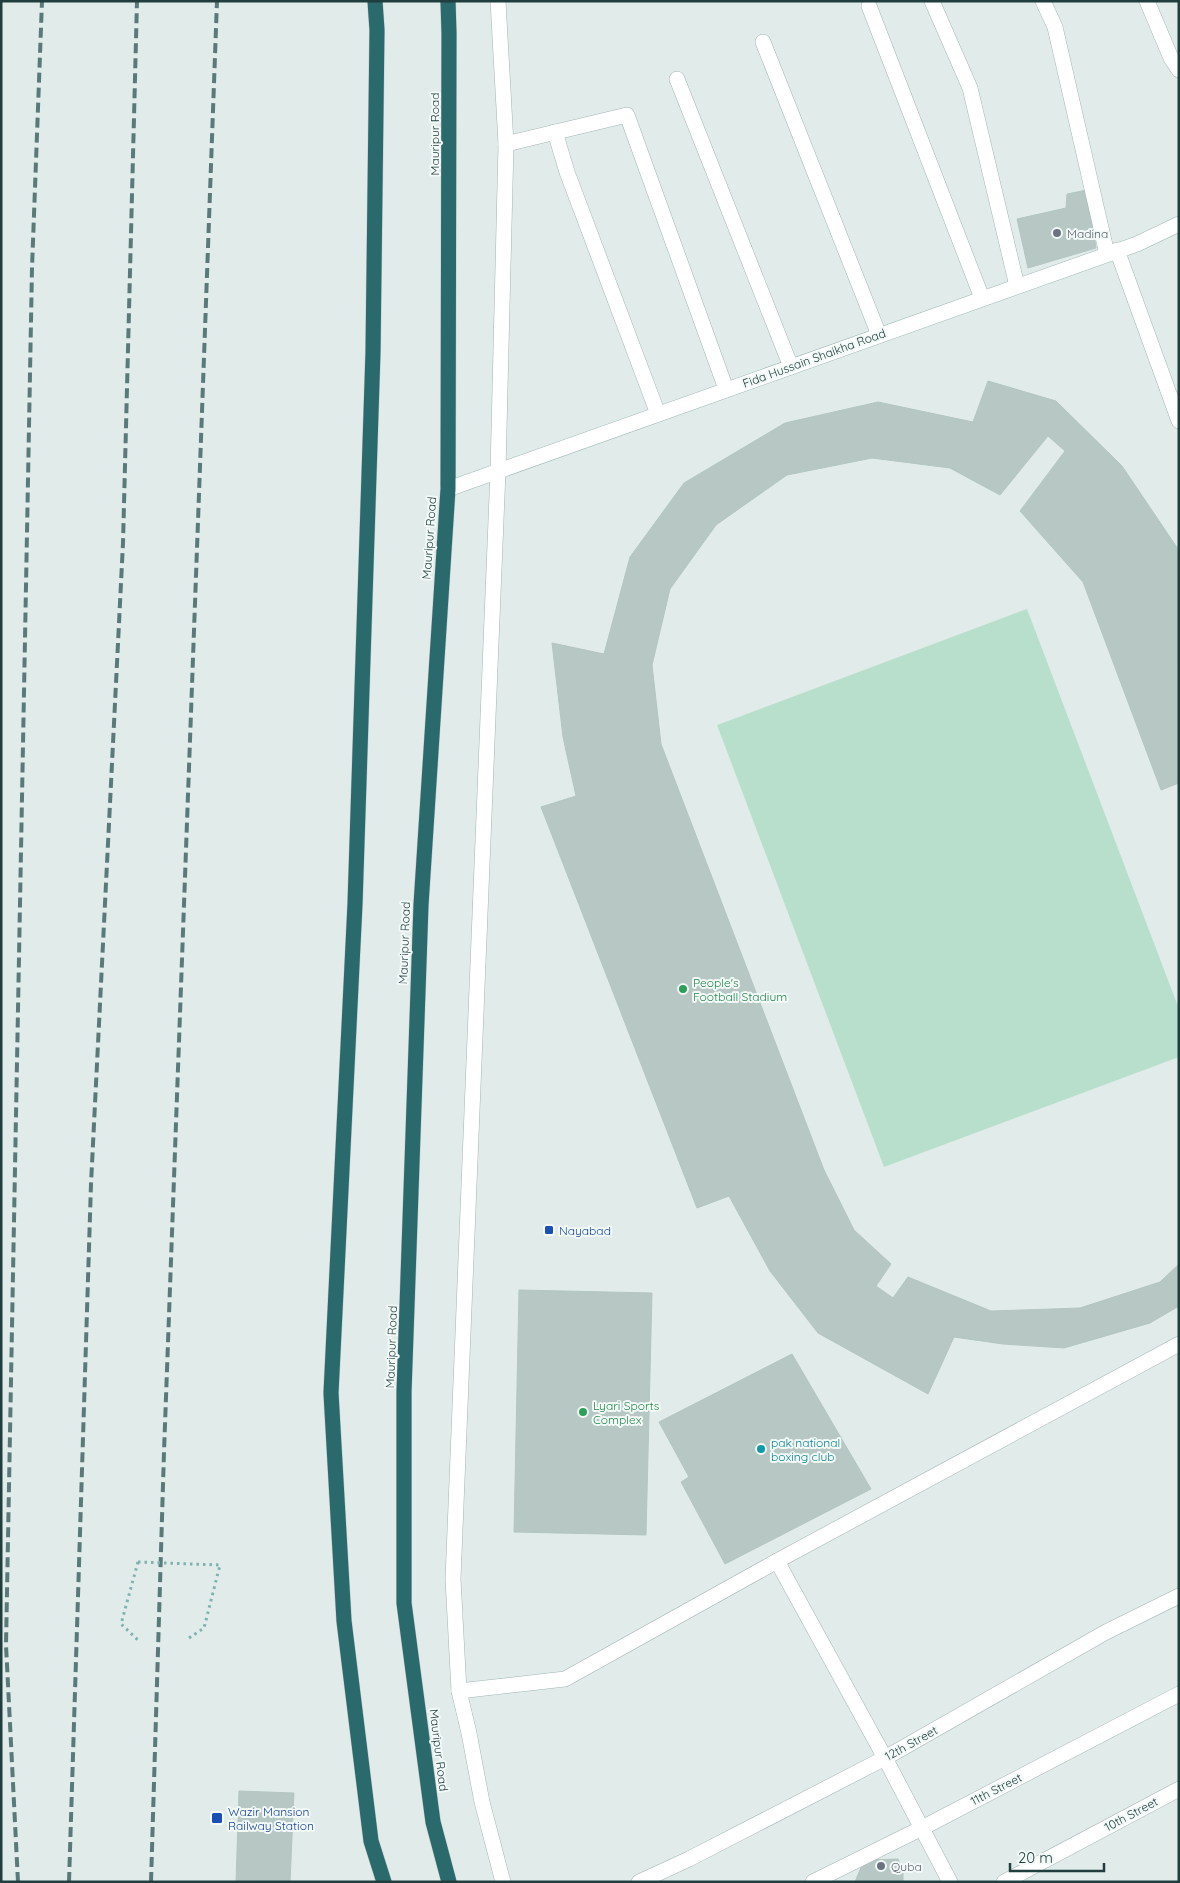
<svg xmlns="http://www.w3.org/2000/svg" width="1180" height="1883" viewBox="0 0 1180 1883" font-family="Quicksand,sans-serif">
	<rect width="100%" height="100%" fill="#e1ecea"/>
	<!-- green -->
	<path fill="#b8dfcc" d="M1027,609l152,400v48l-295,110 -167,-442z"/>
	<!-- building -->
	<g fill="#b6c7c4" stroke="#b3c6c3">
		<path d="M1087,190l9,58 -68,20 -11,-49 49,-11 1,-14z"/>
		<path d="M988,381l68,20 66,65 56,83 1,234 -18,7 -78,-208 -63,-71 45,-60 -17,-15 -48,59 -50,-27 -78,-10 -85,17 -71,50 -46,64 -18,76 9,79 163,426 30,60 37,34 -15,22 17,12 15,-21 83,34 89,-3 80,-26 19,-18v42l-29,17 -86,25 -61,-4 -49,-7 -26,57 -110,-61 -48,-62 -41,-75 -32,12 -156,-401 35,-11 -13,-59 -11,-94 52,11 26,-97 54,-74 101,-60 93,-21 95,20z"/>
		<path d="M519,1290l133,3 -6,242 -132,-3z"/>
		<path d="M792,1354l79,135 -146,75 -44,-82 8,-5 -30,-55z"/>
		<path d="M239,1791l55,2 -4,89h-54z"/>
		<path d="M898,1859l5,13v10h-48l9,-22z"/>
	</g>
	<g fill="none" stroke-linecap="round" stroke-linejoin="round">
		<!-- street casing -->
		<g stroke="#a3b4b3" stroke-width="16">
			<g id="street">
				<path d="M498,1l8,143 -8,327 -45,1108 6,112 10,42 13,69 21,80"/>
				<path d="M932,1l38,87 47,198"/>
				<path d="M1043,1l12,26 52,227"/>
				<path d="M1147,1l24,57 8,12"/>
				<path d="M869,6l113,292"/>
				<path d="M763,42l116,293"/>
				<path d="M677,79l114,288"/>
				<path d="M555,132l12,40 91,242"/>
				<path d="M506,144l121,-29 99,274"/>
				<path d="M1117,250l62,171"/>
				<path d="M777,1561l108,197 65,124"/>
				<path d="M459,1691l106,-12 212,-118 402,-217"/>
				<path d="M639,1882l50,-23 196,-101 221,-126 73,-36"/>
				<path d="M813,1882l109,-54 257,-134"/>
				<path d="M1004,1882l175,-93"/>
			</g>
		</g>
		<!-- secondary casing -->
		<g stroke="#9eb9b6" stroke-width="16">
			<path id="secondary" d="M448,489l689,-245 42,-20"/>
		</g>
		<!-- highway casing -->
		<g stroke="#c1c9c9" stroke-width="16">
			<g id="highway">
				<path d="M375,1l2,29 -4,322 -18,552 -24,489 13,228 27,220 13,41"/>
				<path d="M448,1l1,32 -1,456 -27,416 -17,487v211l29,219 16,60"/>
			</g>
		</g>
		<!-- path -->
		<g stroke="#7fb2af" stroke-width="3" stroke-dasharray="2.5 4" stroke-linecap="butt">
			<path d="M138,1562l-17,62 19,18"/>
			<path d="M189,1638l15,-10 16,-63"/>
		</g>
		<!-- street -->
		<use href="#street" stroke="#fff" stroke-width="15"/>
		<!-- secondary -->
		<use href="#secondary" stroke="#fff" stroke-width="15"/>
		<!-- highway -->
		<use href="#highway" stroke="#2a696c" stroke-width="15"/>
		<!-- rail -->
		<g stroke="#5a7a79" stroke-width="4" stroke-dasharray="10 5" stroke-linecap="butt">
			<path d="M18,1882l-12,-237 26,-1377 10,-267"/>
			<path d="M69,1882l22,-698 32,-641 14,-542"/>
			<path d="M151,1882l13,-430 53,-1451"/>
		</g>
		<!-- path-bridge -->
		<path stroke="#7fb2af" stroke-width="3" stroke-dasharray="2.5 4" stroke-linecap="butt" d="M138,1562l82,3"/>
	</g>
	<!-- markers -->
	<g fill="#6b7280" stroke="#f2f9f7" stroke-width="2">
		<circle cx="1057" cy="233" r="5"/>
		<circle cx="881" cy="1866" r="5"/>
	</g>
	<g fill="#2e9e5b" stroke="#f2f9f7" stroke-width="2">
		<circle cx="683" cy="989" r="5"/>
		<circle cx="583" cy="1412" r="5"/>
	</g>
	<g fill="#1a4fb4" stroke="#f2f9f7" stroke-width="2">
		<rect x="544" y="1225" width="10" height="10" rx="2.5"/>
		<rect x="211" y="1812" width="12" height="12" rx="2.5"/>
	</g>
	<circle fill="#0f9aa8" stroke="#f2f9f7" stroke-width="2" cx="761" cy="1449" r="5"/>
	<g text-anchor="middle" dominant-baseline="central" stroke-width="4" stroke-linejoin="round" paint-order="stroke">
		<!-- street labels -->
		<g font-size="12" fill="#203e3e" stroke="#f2f9f7">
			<text transform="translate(434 134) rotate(-90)">Mauripur Road</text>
			<text transform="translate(814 358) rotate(-20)">Fida Hussain Shaikha Road</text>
			<text transform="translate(429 538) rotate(-86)">Mauripur Road</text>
			<text transform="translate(404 943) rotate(-88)">Mauripur Road</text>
			<text transform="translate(391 1347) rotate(-88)">Mauripur Road</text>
			<text transform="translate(911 1743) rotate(-29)">12th Street</text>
			<text transform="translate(439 1750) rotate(83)">Mauripur Road</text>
			<text transform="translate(996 1789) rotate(-27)">11th Street</text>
			<text transform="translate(1131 1814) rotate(-28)">10th Street</text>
		</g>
		<!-- worship labels -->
		<g font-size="12" fill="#5b616d" stroke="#f2f9f7" text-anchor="start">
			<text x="1067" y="233">Madina</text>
			<text x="891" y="1866">Quba</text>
		</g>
		<!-- leisure labels -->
		<g font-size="12" fill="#27864d" stroke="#f2f9f7" text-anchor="start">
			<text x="693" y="982">People's<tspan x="693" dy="14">Football Stadium</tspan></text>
			<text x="593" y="1405">Lyari Sports<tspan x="593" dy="14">Complex</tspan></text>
		</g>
		<!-- transit labels -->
		<g font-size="12" fill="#164399" stroke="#f2f9f7" text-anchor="start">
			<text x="559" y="1230">Nayabad</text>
			<text x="228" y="1811">Wazir Mansion<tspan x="228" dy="14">Railway Station</tspan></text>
		</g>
		<!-- culture labels -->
		<g font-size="12" fill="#0d838f" stroke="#f2f9f7" text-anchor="start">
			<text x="771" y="1442">pak national<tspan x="771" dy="14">boxing club</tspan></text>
		</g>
	</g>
	<!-- border -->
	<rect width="1180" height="1883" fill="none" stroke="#203e3e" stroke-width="5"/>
	<!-- scale -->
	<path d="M1010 1863v8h94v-8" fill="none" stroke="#203e3e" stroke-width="2.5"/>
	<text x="1018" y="1863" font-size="15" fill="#203e3e" stroke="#f2f9f7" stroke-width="4" paint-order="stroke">20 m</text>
</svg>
